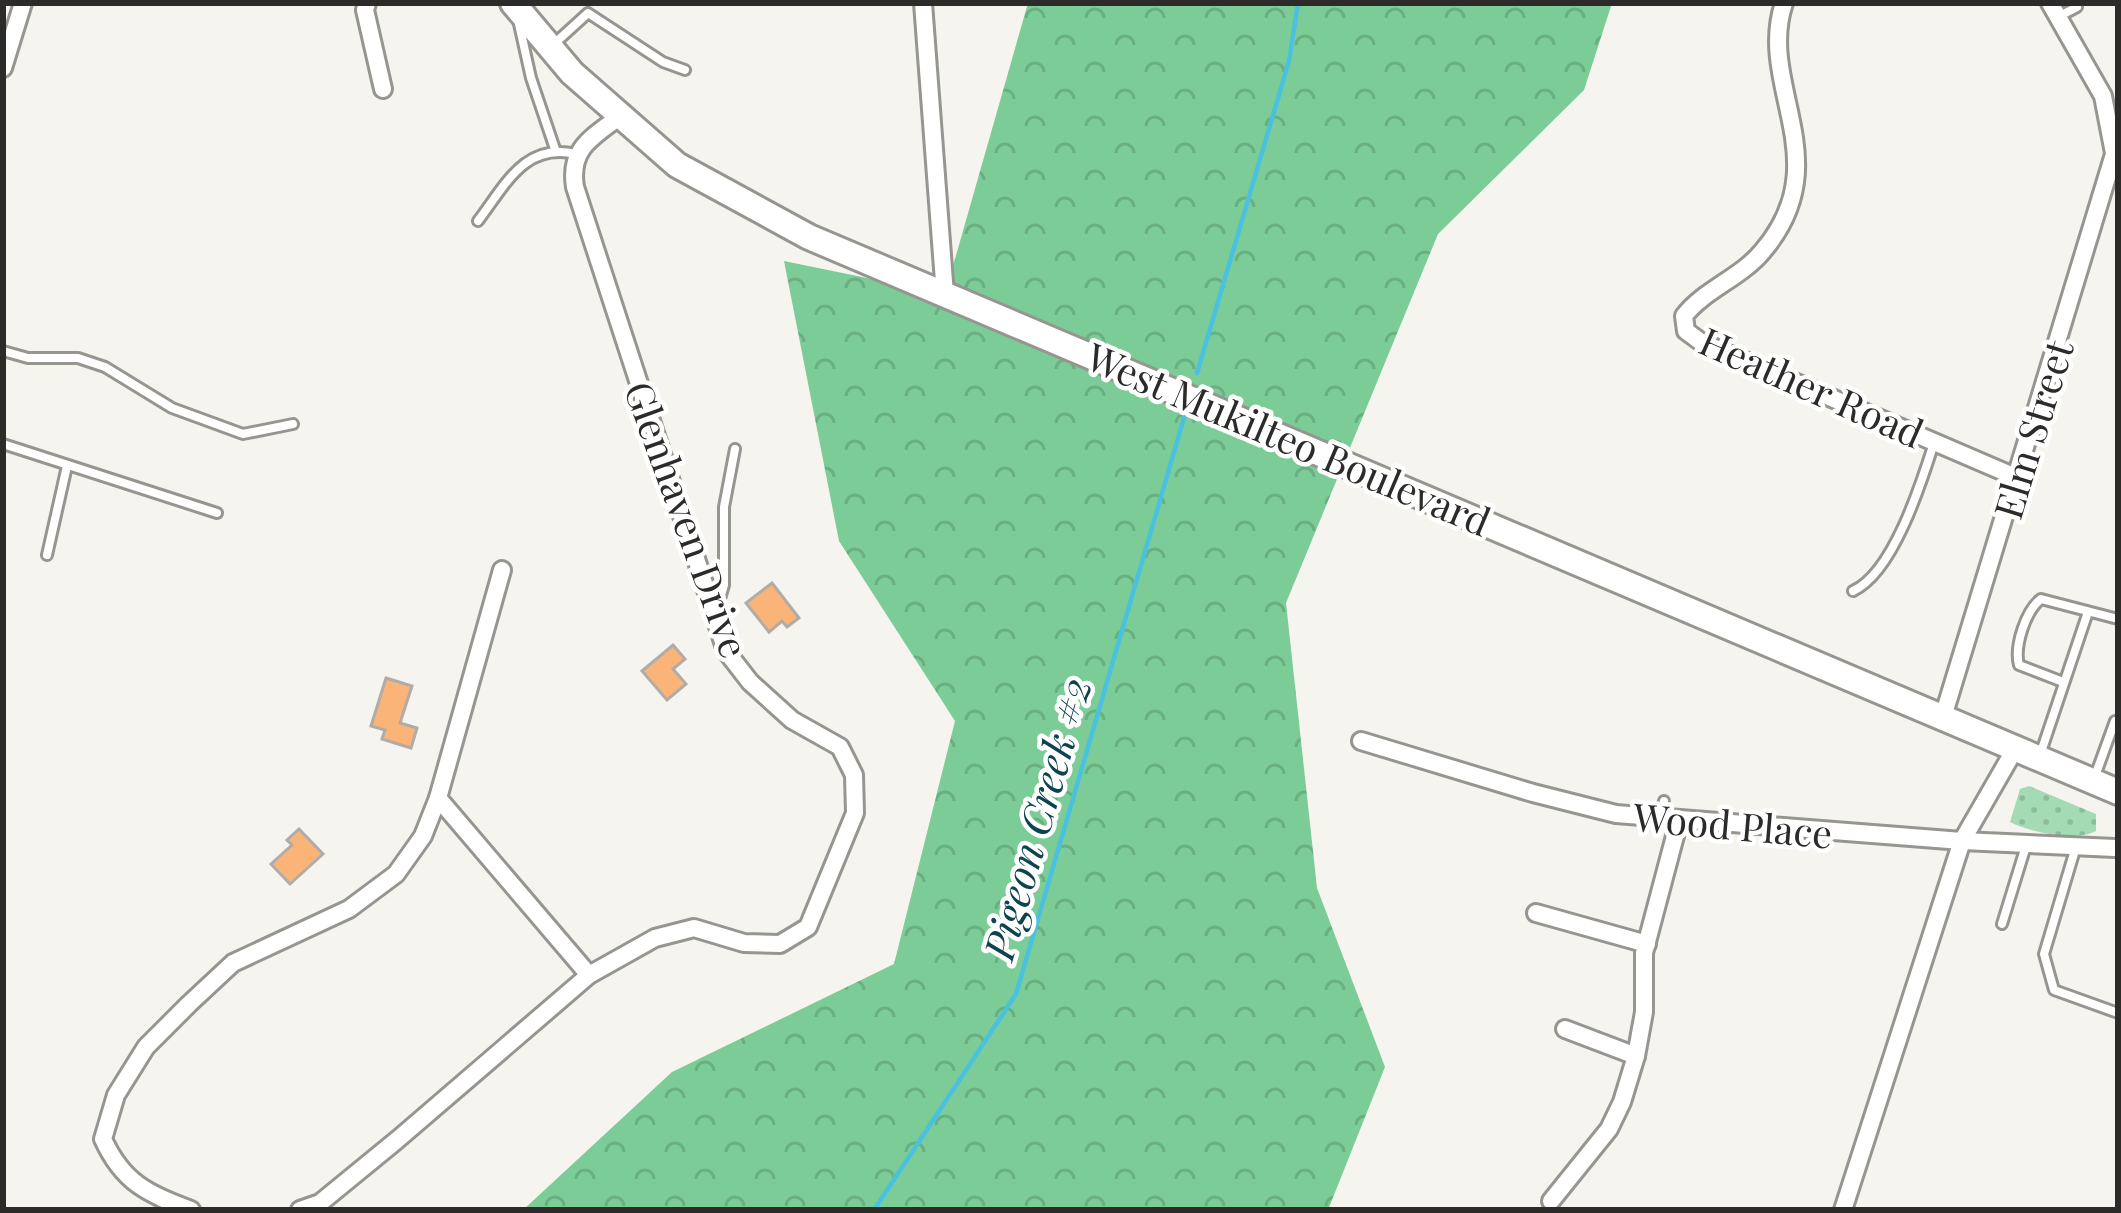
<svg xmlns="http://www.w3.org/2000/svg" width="2121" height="1213" viewBox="0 0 2121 1213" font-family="'Playfair Display',serif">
	<defs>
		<pattern id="forest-crowns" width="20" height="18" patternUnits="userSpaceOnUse" patternTransform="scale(3)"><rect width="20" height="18" fill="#7bcc96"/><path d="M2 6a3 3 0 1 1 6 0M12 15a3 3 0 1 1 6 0" fill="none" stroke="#6aaf81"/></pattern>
		<pattern id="park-dots" width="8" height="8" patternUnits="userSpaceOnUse" patternTransform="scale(3)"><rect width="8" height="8" fill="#a4dbb4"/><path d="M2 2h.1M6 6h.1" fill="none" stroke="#8dbc9b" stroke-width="1.8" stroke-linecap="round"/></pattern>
	</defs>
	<rect width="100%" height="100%" fill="#f6f4ee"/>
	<!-- forest -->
	<path fill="url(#forest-crowns)" d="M1028,3h584l-28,87 -146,144 -152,369 31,285 68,179 -57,143h-805l149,-138 222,-108 61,-243 -116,-180 -55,-280 161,33z"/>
	<!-- park -->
	<path fill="url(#park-dots)" d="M2029,786l67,28v17c-21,11 -64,2 -86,-9l10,-33z"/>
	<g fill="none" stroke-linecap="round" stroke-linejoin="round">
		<!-- stream -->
		<g stroke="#4bc1e0" stroke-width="4.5">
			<path d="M1197,373l92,-312 9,-58"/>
			<path d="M874,1210l142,-216 170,-583"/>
		</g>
	</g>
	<!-- building -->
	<g fill="#fbb478" stroke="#b1aca8" stroke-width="3">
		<path d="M772,583l27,35 -12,9 -5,-6 -13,11 -23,-29z"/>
		<path d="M673,645l12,14 -12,10 13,15 -19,16 -25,-29z"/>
		<path d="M386,678l26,8 -12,37 17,5 -6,20 -29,-9 3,-9 -14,-4z"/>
		<path d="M299,829l24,25 -33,30 -19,-20 21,-19 -5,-5z"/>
	</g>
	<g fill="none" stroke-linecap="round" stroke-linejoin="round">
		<!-- lane casing -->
		<g stroke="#979590" stroke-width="14">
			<g id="lane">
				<path d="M2058,17l19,-10"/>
				<path d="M519,24l12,54 24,71"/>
				<path d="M555,43l33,-30 75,49 22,8"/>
				<path d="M478,221c28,-37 47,-79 98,-67"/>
				<path d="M3,351l25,7h50l27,9 67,41 71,26 50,-10"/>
				<path d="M3,444l214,69"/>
				<path d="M47,555l20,-89"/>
				<path d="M1853,591c40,-18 68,-107 81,-148"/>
				<path d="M717,609l7,-24v-78l11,-58"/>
				<path d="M2063,682l-44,-17c-5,-19 7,-55 22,-66l77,20"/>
				<path d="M2041,752l47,-140"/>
				<path d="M2095,776l20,-55"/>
				<path d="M1659,818l5,-17"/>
				<path d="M2075,850l-31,104 10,36 64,23"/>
				<path d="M2002,924l24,-78"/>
			</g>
		</g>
		<!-- street casing -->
		<g stroke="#979590" stroke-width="22">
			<g id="street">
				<path d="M367,3l-2,7 18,79"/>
				<path d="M923,3l22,292"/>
				<path d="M1784,3c-28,83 56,158 -22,249 -22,26 -58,38 -78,64l2,15 15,11 317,136"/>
				<path d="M2050,3l53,93 11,57"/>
				<path d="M3,68l20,-65"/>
				<path d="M1943,717l175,-576"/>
				<path d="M1361,741l172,52 83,21 346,27 153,7"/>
				<path d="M438,798l151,177"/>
				<path d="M1536,913l111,31"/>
				<path d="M1565,1029l71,27"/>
				<path d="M1551,1201l58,-72 13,-27 14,-46 8,-44v-59l35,-132"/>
				<path d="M191,1210c-44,-17 -68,-27 -88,-71l13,-44 30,-48 43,-43 44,-41 116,-54 47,-35 27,-38 15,-38 64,-228"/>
				<path d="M300,1210l20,-7 77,-63 192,-165 66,-37 39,-10 50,15 36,1 28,-17 47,-114 -1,-38 -14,-28 -48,-27 -42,-38 -24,-31 -151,-464c-6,-38 16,-49 44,-70"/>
				<path d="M1843,1210l119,-369 53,-92"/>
			</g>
		</g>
		<!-- secondary casing -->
		<g stroke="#979590" stroke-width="30">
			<path id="secondary" d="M513,3l59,70 105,92 132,72 1309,555"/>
		</g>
		<!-- lane -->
		<use href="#lane" stroke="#fff" stroke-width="8"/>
		<!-- street -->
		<use href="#street" stroke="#fff" stroke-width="16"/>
		<!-- secondary -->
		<use href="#secondary" stroke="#fff" stroke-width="24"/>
	</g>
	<g text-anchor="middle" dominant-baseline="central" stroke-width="9" stroke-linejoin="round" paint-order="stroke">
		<!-- street labels -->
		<g font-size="39" fill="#2c2b29" stroke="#fff">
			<text transform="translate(1812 386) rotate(24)">Heather Road</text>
			<text transform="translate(2032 429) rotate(-73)">Elm Street</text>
			<text transform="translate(1289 438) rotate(23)">West Mukilteo Boulevard</text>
			<text transform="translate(688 519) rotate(70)">Glenhaven Drive</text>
			<text transform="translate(1733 824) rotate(5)">Wood Place</text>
		</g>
		<!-- water labels -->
		<g font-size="42" font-style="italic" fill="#0e4350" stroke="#fff">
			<text transform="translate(1036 818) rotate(-74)">Pigeon Creek #2</text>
		</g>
	</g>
	<!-- border -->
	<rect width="2121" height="1213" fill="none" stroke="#2c2b29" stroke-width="12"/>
</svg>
